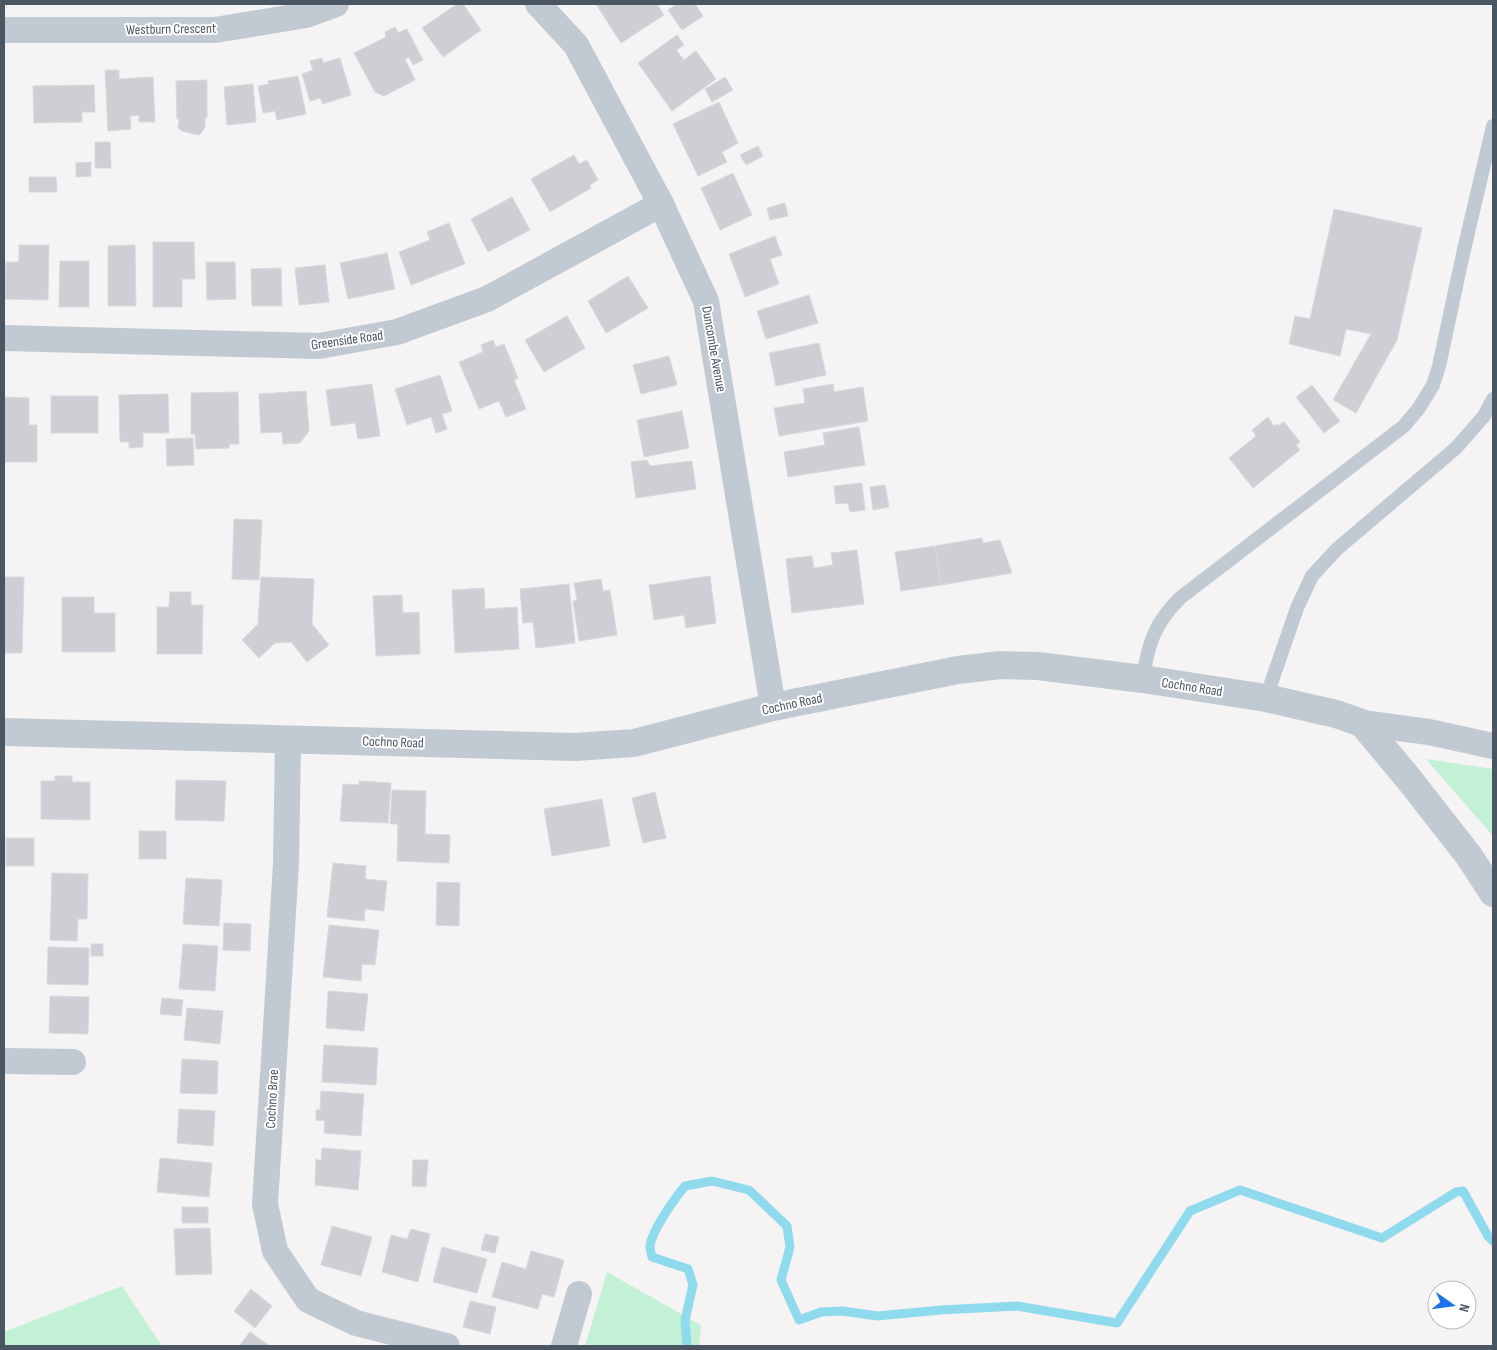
<svg xmlns="http://www.w3.org/2000/svg" width="1497" height="1350" viewBox="0 0 1497 1350" font-family="'Sofia Sans Condensed',sans-serif">
	<rect width="100%" height="100%" fill="#f5f3f3"/>
	<!-- green -->
	<g fill="#c3f1d5">
		<path d="M1426,759l67,10v67z"/>
		<path d="M607,1272l94,53 -2,21h-114z"/>
		<path d="M122,1286l40,60h-158v-14z"/>
	</g>
	<g fill="none" stroke-linecap="round" stroke-linejoin="round">
		<!-- stream -->
		<path stroke="#90daee" stroke-width="9" d="M687,1346l-2,-26 8,-35 -5,-16 -36,-12c-1,-4 -2,-8 -2,-12 3,-16 25,-47 35,-59l27,-5 37,9 38,36 3,21 -9,33 18,40 22,-8 22,-1 34,5 64,-6 76,-4 100,17 73,-112 50,-21 142,48 74,-46 7,-1 25,45 5,5"/>
	</g>
	<!-- building -->
	<g fill="#cdcfd5" stroke="#d7d9de">
		<path d="M457,4h6l18,26 -38,27 -21,-29z"/>
		<path d="M596,4h61l7,11 -43,28z"/>
		<path d="M677,4h18l8,12 -21,14 -14,-20z"/>
		<path d="M395,27l3,6 9,-4 16,31 -10,5 -4,-8 -4,2 10,21 -31,16 -9,-4 -21,-39 32,-16 -1,-5z"/>
		<path d="M677,35l7,10 -8,5 8,10 12,-9 20,28 -44,32 -34,-48z"/>
		<path d="M322,58l1,5 17,-5 11,37 -28,9 -3,-6 -10,3 -8,-27 11,-4 -3,-9z"/>
		<path d="M105,70h14v9l34,-2 2,45h-16v-7l-9,1 1,13 -23,2z"/>
		<path d="M298,76l8,38 -29,6 -2,-9 -12,2 -5,-27 11,-2 -1,-3z"/>
		<path d="M725,77l8,13 -21,12 -7,-13z"/>
		<path d="M207,80v38h-2v10l-6,7 -17,-4 -4,-3 1,-9h-2l-1,-38z"/>
		<path d="M253,84l3,38 -29,3 -3,-38z"/>
		<path d="M94,85l1,27h-13v10l-48,1 -1,-37z"/>
		<path d="M719,102l19,41 -16,9 5,10 -29,14 -25,-52z"/>
		<path d="M95,142h15l1,26h-16z"/>
		<path d="M758,146l5,10 -17,9 -6,-10z"/>
		<path d="M574,155l5,9 8,-4 11,20 -8,5 1,3 -41,24 -19,-33z"/>
		<path d="M91,162v14l-15,1v-14z"/>
		<path d="M733,173l19,42 -32,15 -19,-42z"/>
		<path d="M29,177h27l1,15h-28z"/>
		<path d="M512,197l18,33 -42,22 -17,-33z"/>
		<path d="M785,203l3,13 -18,4 -3,-12z"/>
		<path d="M1334,209l88,19 -25,112 -41,73 -23,-13 38,-66 -25,-5 -6,27 -51,-12 6,-28 15,3z"/>
		<path d="M449,223l16,41 -54,21 -12,-33 31,-12 -3,-8z"/>
		<path d="M775,236l7,19 -12,4 9,25 -34,13 -16,-43z"/>
		<path d="M153,242h41l1,37h-13v28h-29z"/>
		<path d="M19,245h30l-1,55 -43,-1 1,-37h13z"/>
		<path d="M135,245l1,61h-28v-60z"/>
		<path d="M387,253l8,36 -47,10 -8,-36z"/>
		<path d="M60,261h29v46h-30z"/>
		<path d="M206,262h29l1,37 -29,1z"/>
		<path d="M325,265l4,37 -30,3 -4,-37z"/>
		<path d="M281,268l1,38h-30l-1,-37z"/>
		<path d="M628,276l20,32 -42,25 -18,-32z"/>
		<path d="M809,295l9,28 -52,16 -9,-28z"/>
		<path d="M567,316l18,32 -41,24 -19,-32z"/>
		<path d="M493,340l3,7 8,-3 14,34 -4,2 12,29 -20,8 -7,-16 -20,8 -20,-47 24,-10 -2,-7z"/>
		<path d="M819,343l7,32 -50,11 -7,-33z"/>
		<path d="M669,356l8,29 -36,9 -8,-29z"/>
		<path d="M440,375l12,36 -10,3 5,15 -11,4 -5,-16 -24,8 -12,-36z"/>
		<path d="M372,384l8,52 -22,3 -3,-16 -24,3 -5,-36z"/>
		<path d="M833,384l1,8 29,-5 5,34 -89,15 -5,-28 31,-5 -2,-14z"/>
		<path d="M1312,385l28,36 -16,12 -28,-36z"/>
		<path d="M306,391l3,40 -9,12 -17,1 -1,-12 -21,1 -2,-39z"/>
		<path d="M238,392l1,52h-9l-1,4 -33,1 -1,-15h-4v-41z"/>
		<path d="M168,394l1,39h-26v14l-14,1v-6h-9l-1,-47z"/>
		<rect x="51" y="396" width="47" height="37"/>
		<path d="M4,397l25,1v27h8v37h-33z"/>
		<path d="M682,411l7,37 -45,9 -7,-37z"/>
		<path d="M1268,417l6,9 3,-2 1,2 6,-4 16,20 -4,3 4,5 -47,38 -24,-30 27,-22 -4,-6z"/>
		<path d="M859,427l6,38 -77,12 -4,-25 41,-7 -2,-12z"/>
		<path d="M193,438l1,27 -27,1 -1,-27z"/>
		<path d="M647,460l3,6 42,-5 4,28 -60,9 -5,-36z"/>
		<path d="M862,483l3,27 -15,2 -2,-9 -12,1 -2,-18z"/>
		<path d="M885,485l4,22 -16,3 -3,-23z"/>
		<path d="M234,519l28,1 -3,60 -27,-1z"/>
		<path d="M982,538l1,5 17,-3 12,33 -71,12 -6,-39z"/>
		<path d="M935,546l6,39 -40,6 -6,-39z"/>
		<path d="M857,550l7,54 -72,9 -6,-54 26,-3 2,12 19,-3 -2,-12z"/>
		<path d="M710,576l6,47 -30,5 -2,-13 -30,5 -5,-35z"/>
		<path d="M4,577h20l-2,76h-18z"/>
		<path d="M261,577l53,2 -2,45 17,21 -22,17 -16,-20 -16,1 -16,15 -17,-18 16,-16z"/>
		<path d="M601,579l2,12 7,-1 7,45 -38,6 -6,-40 4,-1 -3,-17z"/>
		<path d="M569,584l6,59 -39,5 -3,-26 -10,1 -3,-34z"/>
		<path d="M484,588l1,21 32,-2 2,42 -64,4 -3,-63z"/>
		<path d="M170,592h21v13h12l-1,49h-45v-47h12z"/>
		<path d="M402,595l1,18 16,-1 1,42 -44,2 -3,-60z"/>
		<path d="M62,597h32v16h21v39h-53z"/>
		<path d="M55,776h17v6h18v38l-49,-1v-38h14z"/>
		<path d="M176,780l50,1 -2,40 -49,-1z"/>
		<path d="M359,781l32,2 -3,40 -48,-2 3,-37 16,1z"/>
		<path d="M392,790l34,1 -1,43 25,1 -1,28 -52,-2 1,-37h-8z"/>
		<path d="M655,792l11,46 -23,5 -11,-45z"/>
		<path d="M602,799l8,47 -58,10 -8,-47z"/>
		<rect x="139" y="831" width="27" height="28"/>
		<rect x="6" y="838" width="28" height="28"/>
		<path d="M333,863l33,3 -1,13 22,2 -3,30 -19,-2 -1,12 -37,-4z"/>
		<path d="M52,873l36,1 -1,45h-9l-1,22 -27,-1z"/>
		<path d="M186,878l36,2 -3,46 -36,-2z"/>
		<path d="M437,882l23,1 -1,43 -23,-1z"/>
		<path d="M224,923l27,1 -1,27 -27,-1z"/>
		<path d="M329,925l50,5 -4,35 -13,-1 -1,17 -38,-4z"/>
		<rect x="91" y="944" width="12" height="12"/>
		<path d="M183,944l35,2 -3,45 -36,-2z"/>
		<path d="M48,947l41,1 -1,37 -41,-1z"/>
		<path d="M328,991l40,3 -4,37 -38,-3z"/>
		<path d="M50,996l39,1 -1,37 -39,-1z"/>
		<path d="M162,998l21,2 -2,16 -21,-2z"/>
		<path d="M187,1008l36,3 -3,33 -36,-4z"/>
		<path d="M324,1045l54,3 -2,37 -54,-3z"/>
		<path d="M182,1059l36,2 -1,33 -37,-1z"/>
		<path d="M321,1091l43,3 -3,42 -37,-3 1,-12 -9,-1v-10h4z"/>
		<path d="M179,1109l36,2 -2,35 -36,-3z"/>
		<path d="M322,1148l39,3 -3,39 -43,-5 1,-26 5,2z"/>
		<path d="M160,1158l52,5 -3,34 -52,-5z"/>
		<path d="M413,1160h15l-2,27 -14,-1z"/>
		<rect x="182" y="1207" width="26" height="16"/>
		<path d="M332,1226l40,11 -11,39 -40,-11z"/>
		<path d="M210,1228l2,46 -36,1 -2,-46z"/>
		<path d="M411,1229l19,5 -12,48 -36,-10 9,-37 16,4z"/>
		<path d="M485,1234l14,3 -4,16 -14,-3z"/>
		<path d="M442,1247l45,12 -10,34 -44,-11z"/>
		<path d="M531,1251l33,9 -10,37 -12,-3 -4,15 -46,-12 10,-35 24,7z"/>
		<path d="M251,1289l21,17 -17,22 -21,-17z"/>
		<path d="M470,1301l26,6 -6,27 -27,-7z"/>
		<path d="M250,1332l20,14h-31z"/>
	</g>
	<g fill="none" stroke-linecap="round" stroke-linejoin="round">
		<!-- service -->
		<g stroke="#c1cad2" stroke-width="14">
			<path d="M1143,679c5,-35 11,-55 37,-81l224,-172 15,-18 14,-23 6,-19 24,-112 30,-128"/>
			<path d="M1266,698l31,-90 15,-32 25,-27 119,-101 28,-32 9,-17"/>
		</g>
		<!-- minor -->
		<g stroke="#c1cad2" stroke-width="26">
			<path d="M538,4l38,41 85,159 45,97 67,406"/>
			<path d="M4,30h211l91,-15 30,-11"/>
			<path d="M4,338l315,8 78,-14 90,-33 174,-95"/>
			<path d="M1362,723l67,9 64,14"/>
			<path d="M288,739l-2,125 -21,340 10,47 33,49 48,23 91,23"/>
			<path d="M4,1061l69,1"/>
			<path d="M564,1346l15,-52"/>
		</g>
		<!-- tertiary -->
		<path stroke="#c1cad2" stroke-width="28" d="M4,732l571,15 59,-4 139,-36 185,-37 43,-5 37,1 105,13 123,19 70,16 26,9 46,55 61,78 24,37"/>
	</g>
	<g text-anchor="middle" dominant-baseline="central" stroke-width="4" stroke-linejoin="round" paint-order="stroke">
		<!-- street labels -->
		<g font-size="14" fill="#4a5661" stroke="#fff">
			<text transform="translate(171 29) rotate(-1)">Westburn Crescent</text>
			<text transform="translate(347 340) rotate(-8)">Greenside Road</text>
			<text transform="translate(714 349) rotate(80)">Duncombe Avenue</text>
			<text transform="translate(1192 687) rotate(9)">Cochno Road</text>
			<text transform="translate(792 704) rotate(-12)">Cochno Road</text>
			<text transform="translate(393 742) rotate(2)">Cochno Road</text>
			<text transform="translate(272 1099) rotate(-87)">Cochno Brae</text>
		</g>
	</g>
	<!-- border -->
	<rect width="1497" height="1350" fill="none" stroke="#4a5661" stroke-width="10"/>
	<!-- north arrow -->
	<g transform="translate(1452 1305) rotate(104)"><circle r="24" fill="#ffffff" stroke="#b7bbc0"/>
	<path d="M0-4L9 19L0 12L-9 19Z" fill="#1a73e8"/>
	<text y="-8" font-size="14" font-weight="bold" text-anchor="middle" fill="#4a5661">N</text>
	</g>
</svg>
